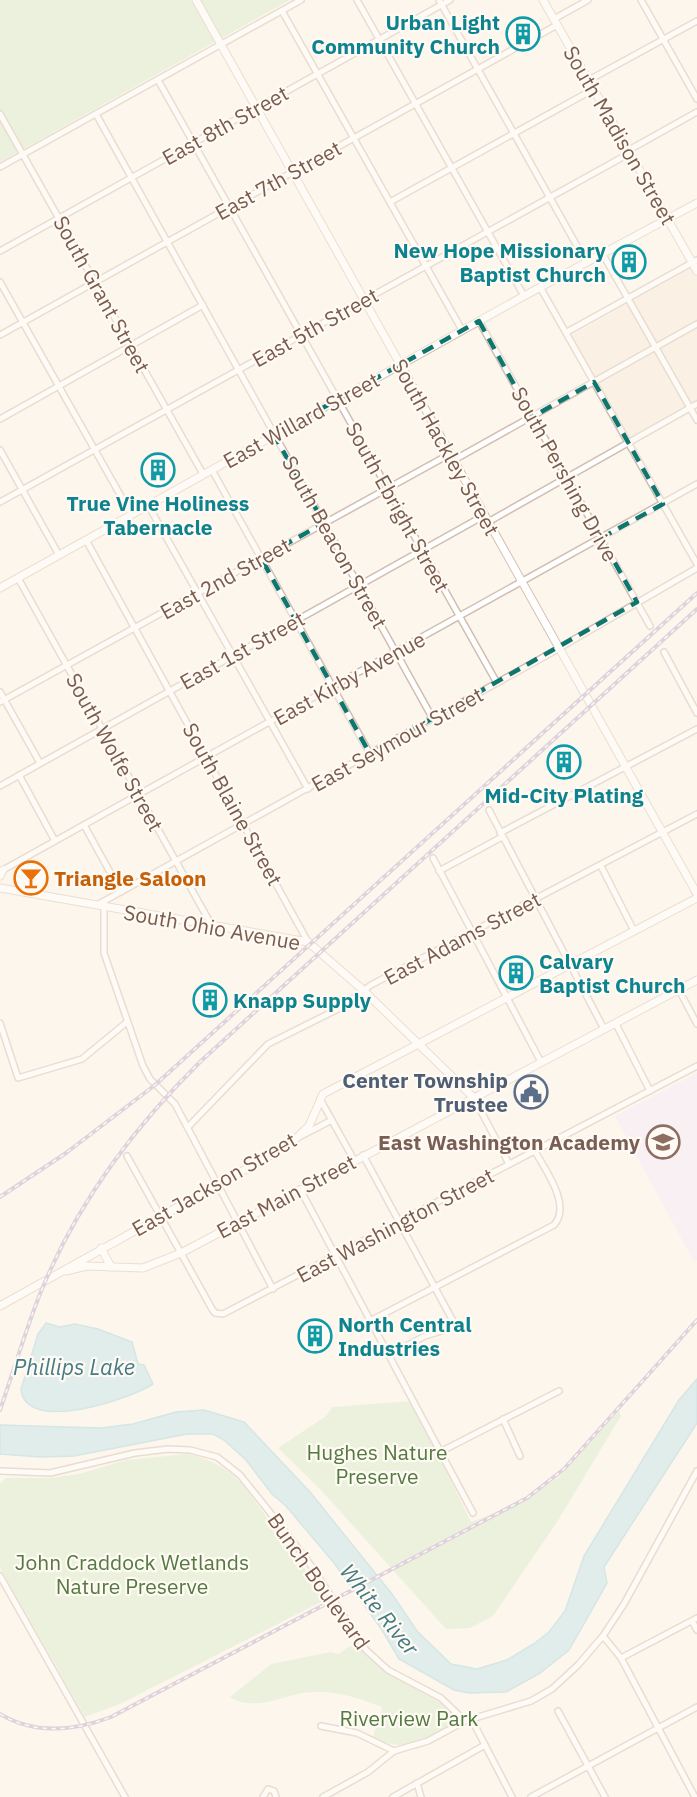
<svg xmlns="http://www.w3.org/2000/svg" width="697" height="1797" viewBox="0 0 697 1797" font-family="'IBM Plex Sans',sans-serif">
	<rect width="100%" height="100%" fill="#fdf6ec"/>
	<!-- residential -->
	<path fill="#f5e8da" d="M697,265v136l-67,37 -58,-103z"/>
	<!-- education -->
	<path fill="#f3e8fa" d="M697,1073v187l-3,2 -79,-146z"/>
	<!-- green -->
	<g fill="#d8ecc9">
		<path d="M0,0h290l-290,162z"/>
		<path d="M412,1401l59,121 46,-17 42,-28 60,-66 2,5 -64,106 -64,94 -23,12 -24,1 -127,-141 -41,-40 48,-32 6,-9z"/>
		<path d="M188,1454c21,5 35,12 52,27l87,118 -207,105 -35,13 -85,-149v-85l6,-5h43l30,-4 47,-14z"/>
		<path d="M358,1645l30,28 63,36 4,8c-2,8 -9,10 -17,15 -21,14 -42,18 -65,5l9,-30c-23,-9 -43,-16 -68,-15 -28,0 -56,22 -84,5l41,-33 60,-12 8,2 9,-7z"/>
	</g>
	<!-- water -->
	<g fill="#bfe3e8" stroke="#a5d3da" stroke-width="1.5">
		<path d="M46,1323l14,4 15,-3 23,5 34,13 6,22 6,1 9,19c-23,15 -128,51 -132,5l17,-55z"/>
		<path d="M697,1379v44l-93,144 3,16 -38,67 -29,23 -34,19 -37,1 -15,-3 -55,-31 -17,-29 -48,-67 -48,-57 -14,-12 -26,-34 -22,-20 -11,-6h-26l-113,22 -33,1 -41,-3v-29l101,3 32,-4 43,-12 28,-2 40,12 66,70 82,102 25,37 34,33 26,5 30,-9 28,-17 14,-11 16,-21 19,-55 95,-156z"/>
	</g>
	<g fill="none" stroke-linecap="round" stroke-linejoin="round">
		<!-- street casing -->
		<g stroke="#d1beb0" stroke-width="8">
			<g id="street">
				<path d="M357,0l167,296"/>
				<path d="M439,0l147,262"/>
				<path d="M641,0l56,99"/>
				<path d="M282,11l180,319"/>
				<path d="M554,19l34,-19"/>
				<path d="M158,80l339,603"/>
				<path d="M589,80l108,-59"/>
				<path d="M0,114l203,360"/>
				<path d="M96,114l337,605"/>
				<path d="M629,150l68,-38"/>
				<path d="M0,167l301,-167"/>
				<path d="M390,202l204,-113"/>
				<path d="M0,251l450,-251"/>
				<path d="M602,253l95,167"/>
				<path d="M0,282l131,232"/>
				<path d="M540,287l157,277"/>
				<path d="M479,321l171,305"/>
				<path d="M567,332l130,-72"/>
				<path d="M0,335l557,-310"/>
				<path d="M0,419l203,-114"/>
				<path d="M0,450l59,105"/>
				<path d="M454,460l243,-136"/>
				<path d="M212,470l158,284"/>
				<path d="M0,502l630,-349"/>
				<path d="M148,505l160,284"/>
				<path d="M488,522l209,-118"/>
				<path d="M86,540l222,402"/>
				<path d="M18,578l194,348"/>
				<path d="M664,652l33,61"/>
				<path d="M0,692l40,71"/>
				<path d="M0,702l450,-248"/>
				<path d="M19,775l36,66"/>
				<path d="M0,786l485,-271"/>
				<path d="M489,810l115,219"/>
				<path d="M84,825l37,67"/>
				<path d="M500,833l197,-104"/>
				<path d="M433,858l108,204"/>
				<path d="M601,866l33,65"/>
				<path d="M1,871l696,-387"/>
				<path d="M439,871l63,-34"/>
				<path d="M97,905l452,-251 148,-86"/>
				<path d="M104,907v46l39,113 7,13 25,25 98,185"/>
				<path d="M679,990l18,34"/>
				<path d="M0,1023l18,55 64,-19 45,-37"/>
				<path d="M616,1024l34,67"/>
				<path d="M474,1098l35,66"/>
				<path d="M320,1099l34,61"/>
				<path d="M188,1127l80,-83 72,-36 31,-23 326,-171"/>
				<path d="M299,1137l33,-17"/>
				<path d="M363,1155l90,166 -2,7 -26,8 -36,19"/>
				<path d="M127,1156l85,153 3,4 8,1 474,-248"/>
				<path d="M300,1189l173,324"/>
				<path d="M370,1321l184,-96c18,-20 -9,-55 -19,-74"/>
				<path d="M503,1419l17,37"/>
				<path d="M440,1452l119,-61"/>
				<path d="M0,1471l50,2 85,-20 33,-4 22,1 27,7 23,18 48,60 24,32 54,83 22,20 53,28 24,23 66,-20 21,-12 26,-24 25,-29 21,-32 73,-133"/>
				<path d="M0,1576l125,221"/>
				<path d="M692,1621l5,9"/>
				<path d="M603,1636l18,22 74,139"/>
				<path d="M621,1658l76,-40"/>
				<path d="M558,1711l47,86"/>
				<path d="M472,1720l40,77"/>
				<path d="M321,1726l36,7 37,18"/>
				<path d="M417,1783l4,14"/>
				<path d="M263,1797l5,-8 6,2 2,6"/>
				<path d="M323,1797l45,-25 26,-21 34,-10 37,-20"/>
				<path d="M393,1797l92,-52"/>
				<path d="M531,1797l166,-90"/>
			</g>
		</g>
		<!-- secondary casing -->
		<g stroke="#d6c0b0" stroke-width="9">
			<g id="secondary">
				<path d="M196,0l501,894"/>
				<path d="M543,0l154,271"/>
				<path d="M0,588l524,-292 173,-93"/>
				<path d="M0,876l3,-6"/>
				<path d="M0,888l308,54 55,48 111,108"/>
				<path d="M101,1248l10,19"/>
				<path d="M66,1271l21,-5 56,2 38,-15 516,-273"/>
				<path d="M0,1306l289,-161 20,-19 14,-32 374,-196"/>
			</g>
		</g>
		<!-- street -->
		<use href="#street" stroke="#fff" stroke-width="5"/>
		<!-- secondary -->
		<use href="#secondary" stroke="#fff" stroke-width="7"/>
		<!-- rail casing -->
		<g stroke="#b9a8c9" stroke-width="4">
			<g id="rail">
				<path d="M0,1197l66,-44 89,-68 542,-492"/>
				<path d="M0,1410c14,-40 26,-82 42,-121 36,-87 92,-162 159,-228l496,-452"/>
				<path d="M0,1714c35,21 74,17 111,3l416,-219 37,-29 133,-149"/>
			</g>
		</g>
		<!-- rail -->
		<use href="#rail" stroke="#fffaf3" stroke-width="1.5" stroke-dasharray="4.5" stroke-linecap="butt"/>
	</g>
	<!-- marked area -->
	<path d="M0 0H697V1797H0ZM479,321l53,96 62,-35 69,122 -62,34 36,64 -267,152 -109,-196 63,-35 -50,-88z" fill="#fdf6ec" fill-opacity=".55" fill-rule="evenodd"/>
	<path fill="none" stroke="#0f766e" stroke-width="4.5" stroke-dasharray="12 8" stroke-linejoin="round" d="M479,321l53,96 62,-35 69,122 -62,34 36,64 -267,152 -109,-196 63,-35 -50,-88z"/>
	<!-- icons -->
	<defs>
		<g id="building-ring" transform="scale(1.725)"><circle r="9.5" fill="#fffaf3" stroke="#0f9aa8" stroke-width="1.5"/><path d="M-4-6H4V6H1V3H-1V6H-4ZM-2.5-4.3h1.7v1.8h-1.7ZM.8-4.3h1.7v1.8H.8ZM-2.5-1h1.7V.8h-1.7ZM.8-1h1.7V.8H.8Z" fill="#0f9aa8"/></g>
		<g id="bar-ring" transform="scale(1.725)"><circle r="9.5" fill="#fffaf3" stroke="#e8710a" stroke-width="1.5"/><path d="M-6-5H6L.8 .8V4.5H3.5V6h-7V4.5H-.8V.8Z" fill="#e8710a"/></g>
		<g id="civic-ring" transform="scale(1.725)"><circle r="9.5" fill="#fffaf3" stroke="#5c6f8a" stroke-width="1.5"/><path d="M-.6-6.5H3V-4.5H.6V-3L4-1V1h2V6H-6V1h2V-1L-.6-3ZM-1.2 2.5V6h2.4V2.5Z" fill="#5c6f8a"/></g>
		<g id="school-ring" transform="scale(1.725)"><circle r="9.5" fill="#fffaf3" stroke="#8d6e63" stroke-width="1.5"/><path d="M0-5L7-2L0 1L-7-2ZM-4 1L0 2.5L4 1V4Q0 6-4 4Z" fill="#8d6e63"/></g>
	</defs>
	<g fill-rule="evenodd">
		<use href="#building-ring" x="523" y="34"/>
		<use href="#building-ring" x="629" y="262"/>
		<use href="#building-ring" x="158" y="470"/>
		<use href="#building-ring" x="564" y="762"/>
		<use href="#bar-ring" x="31" y="878"/>
		<use href="#building-ring" x="516" y="973"/>
		<use href="#building-ring" x="210" y="1000"/>
		<use href="#civic-ring" x="531" y="1092"/>
		<use href="#school-ring" x="663" y="1142"/>
		<use href="#building-ring" x="315" y="1336"/>
	</g>
	<g text-anchor="middle" dominant-baseline="central" stroke-width="4.5" stroke-linejoin="round" paint-order="stroke">
		<!-- culture labels -->
		<g font-size="21" font-weight="bold" fill="#0d838f" stroke="#fffaf3" text-anchor="start">
			<text x="500" y="22" text-anchor="end">Urban Light<tspan x="500" dy="24">Community Church</tspan></text>
			<text x="606" y="250" text-anchor="end">New Hope Missionary<tspan x="606" dy="24">Baptist Church</tspan></text>
			<text x="158" y="503" text-anchor="middle">True Vine Holiness<tspan x="158" dy="24">Tabernacle</tspan></text>
			<text x="564" y="795" text-anchor="middle">Mid-City Plating</text>
			<text x="539" y="961">Calvary<tspan x="539" dy="24">Baptist Church</tspan></text>
			<text x="233" y="1000">Knapp Supply</text>
			<text x="338" y="1324">North Central<tspan x="338" dy="24">Industries</tspan></text>
		</g>
		<!-- street labels -->
		<g font-size="21" fill="#7a5c4d" stroke="#fffaf3">
			<text transform="translate(225 125) rotate(-29)">East 8th Street</text>
			<text transform="translate(620 135) rotate(60)">South Madison Street</text>
			<text transform="translate(278 180) rotate(-29)">East 7th Street</text>
			<text transform="translate(102 294) rotate(61)">South Grant Street</text>
			<text transform="translate(315 327) rotate(-29)">East 5th Street</text>
			<text transform="translate(301 420) rotate(-29)">East Willard Street</text>
			<text transform="translate(446 447) rotate(61)">South Hackley Street</text>
			<text transform="translate(565 474) rotate(61)">South Pershing Drive</text>
			<text transform="translate(398 507) rotate(61)">South Ebright Street</text>
			<text transform="translate(335 542) rotate(61)">South Beacon Street</text>
			<text transform="translate(225 578) rotate(-29)">East 2nd Street</text>
			<text transform="translate(242 650) rotate(-29)">East 1st Street</text>
			<text transform="translate(349 678) rotate(-29)">East Kirby Avenue</text>
			<text transform="translate(397 739) rotate(-29)">East Seymour Street</text>
			<text transform="translate(115 752) rotate(61)">South Wolfe Street</text>
			<text transform="translate(233 804) rotate(61)">South Blaine Street</text>
			<text transform="translate(212 927) rotate(10)">South Ohio Avenue</text>
			<text transform="translate(462 938) rotate(-28)">East Adams Street</text>
			<text transform="translate(214 1184) rotate(-30)">East Jackson Street</text>
			<text transform="translate(286 1196) rotate(-28)">East Main Street</text>
			<text transform="translate(395 1225) rotate(-28)">East Washington Street</text>
			<text transform="translate(319 1581) rotate(55)">Bunch Boulevard</text>
		</g>
		<!-- food labels -->
		<g font-size="21" font-weight="bold" fill="#c56008" stroke="#fffaf3" text-anchor="start">
			<text x="54" y="878">Triangle Saloon</text>
		</g>
		<!-- service labels -->
		<g font-size="21" font-weight="bold" fill="#4e5e75" stroke="#fffaf3" text-anchor="end">
			<text x="508" y="1080">Center Township<tspan x="508" dy="24">Trustee</tspan></text>
		</g>
		<!-- education labels -->
		<g font-size="21" font-weight="bold" fill="#785e54" stroke="#fffaf3" text-anchor="end">
			<text x="640" y="1142">East Washington Academy</text>
		</g>
		<!-- park labels -->
		<g font-size="21" fill="#537a41" stroke="#fffaf3">
			<text x="377" y="1452">Hughes Nature<tspan x="377" dy="24">Preserve</tspan></text>
			<text x="132" y="1562">John Craddock Wetlands<tspan x="132" dy="24">Nature Preserve</tspan></text>
			<text x="409" y="1718">Riverview Park</text>
		</g>
		<!-- water labels -->
		<g font-size="22" font-style="italic" fill="#437c86" stroke="#fffaf3">
			<text x="74" y="1366">Phillips Lake</text>
			<text transform="translate(380 1609) rotate(51)">White River</text>
		</g>
	</g>
</svg>
